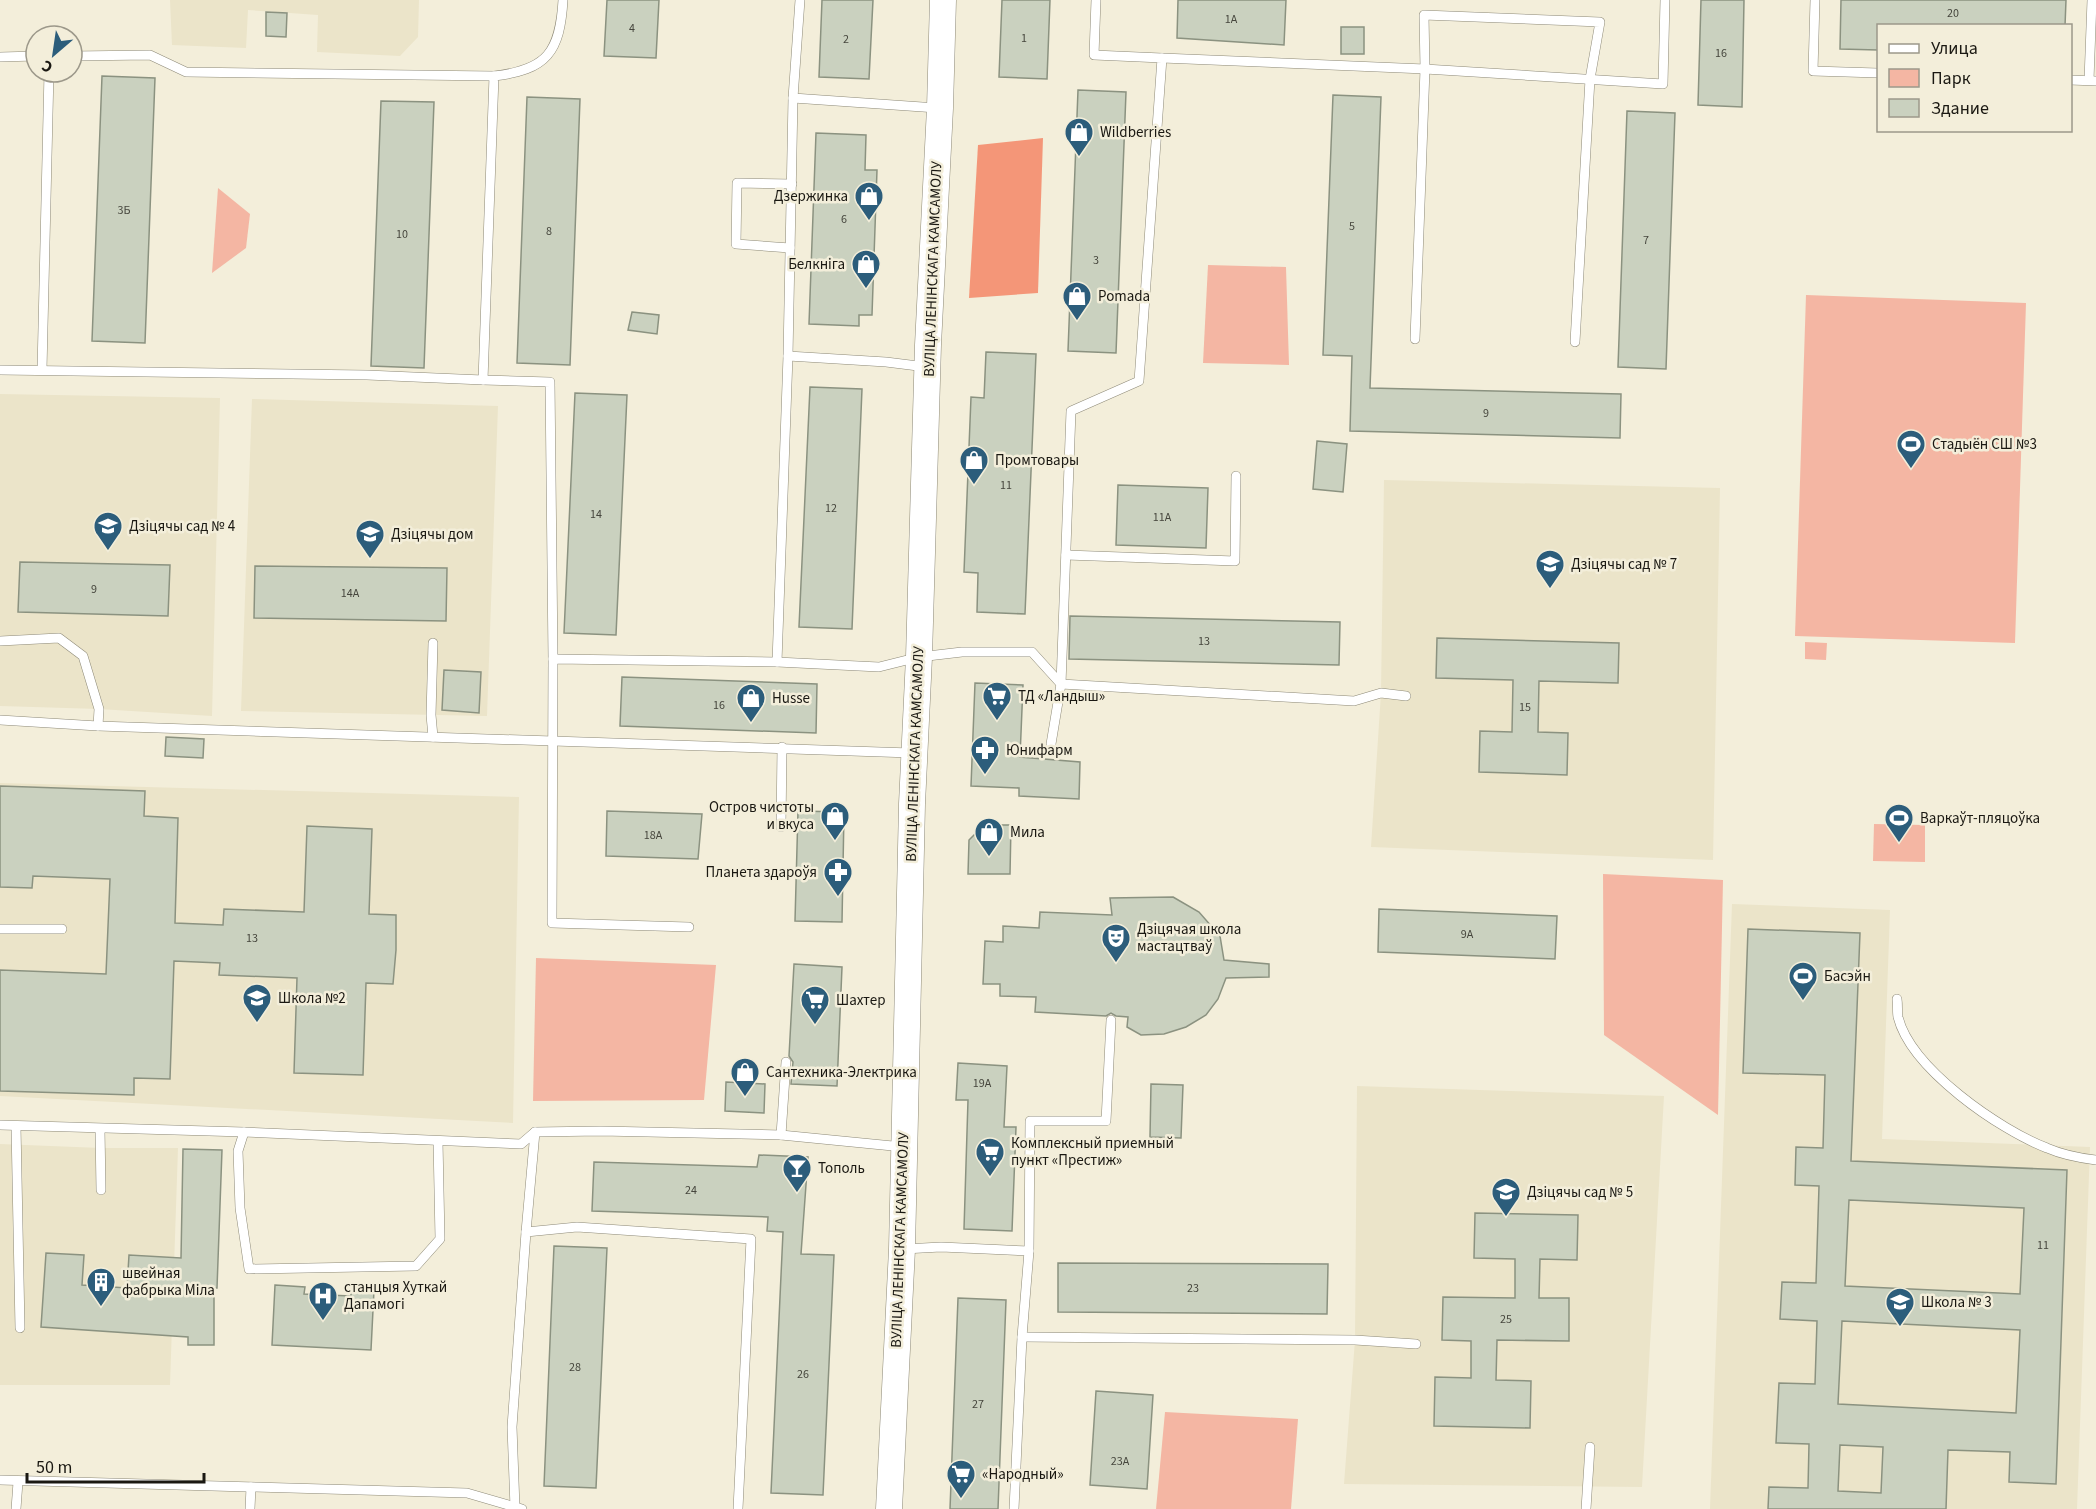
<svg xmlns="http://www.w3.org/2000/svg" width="2096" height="1509" viewBox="0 0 2096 1509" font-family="'Source Sans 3',sans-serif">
	<rect width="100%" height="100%" fill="#f3eeda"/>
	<!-- built -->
	<g fill="#ebe4c9">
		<path d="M170,0h249l-1,37 -18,19 -83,-4 1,-37 -70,-5 -2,38 -74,-3z"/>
		<path d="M0,394l220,4 -8,318 -113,-7 -99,-3z"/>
		<path d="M252,399l246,7 -11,310 -246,-5z"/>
		<path d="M1384,480l336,8 -7,372 -342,-13 10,-154z"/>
		<path d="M0,783l519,14 -6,326 -513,-27z"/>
		<path d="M1732,904l158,6 -8,229 208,8 -13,362h-367z"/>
		<path d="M1357,1086l307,10 -22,391 -298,-3 11,-144z"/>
		<path d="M0,1144l101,4h77l-8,237h-170z"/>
	</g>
	<!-- green -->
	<g fill="#f4b6a3">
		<path d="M218,188l32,26 -4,34 -34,25z"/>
		<path d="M1208,265l78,2 3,98 -86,-2z"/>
		<path d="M1806,295l220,8 -11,340 -220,-7z"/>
		<path d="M1805,642l22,1 -1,17 -21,-1z"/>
		<path d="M1874,824l51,1v37l-52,-1z"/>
		<path d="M1603,874l120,6 -5,235 -114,-80z"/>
		<path d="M536,958l180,7 -12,135 -171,1z"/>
		<path d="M1165,1412l133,7 -7,90h-135z"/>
	</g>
	<!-- forest -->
	<path fill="#f49678" d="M1043,138l-5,155 -69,5 9,-153z"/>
	<!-- building -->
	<g fill="#cad1bf" stroke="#8b9280" stroke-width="1.5" fill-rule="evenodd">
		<path d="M607,0h52l-3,58 -52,-2z"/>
		<path d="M822,0h51l-4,79 -50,-2z"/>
		<path d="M1002,0h48l-3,79 -48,-2z"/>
		<path d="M1178,0h108l-2,45 -107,-7z"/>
		<path d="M1701,0h43l-2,107 -44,-2z"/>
		<path d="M1841,0h225l-1,26h-187v24l-38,-1z"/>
		<path d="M266,12l21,1 -1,24 -20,-1z"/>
		<rect x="1341" y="27" width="23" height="27"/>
		<path d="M102,76l53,2 -10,265 -53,-2z"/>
		<path d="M1078,90l48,2 -10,261 -48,-2z"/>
		<path d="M1333,95l48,2 -11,291 251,6 -1,44 -270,-7 2,-75 -29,-1z"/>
		<path d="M527,97l53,2 -10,266 -53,-2z"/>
		<path d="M381,101l53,1 -10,266 -53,-2z"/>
		<path d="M1627,111l48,2 -9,256 -48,-2z"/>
		<path d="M816,133l50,2 -1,35h12l-5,145h-13v11l-50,-2z"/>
		<path d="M632,312l27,3 -2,19 -29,-4z"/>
		<path d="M986,352l50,2 -11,260 -48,-2 1,-39 -14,-1 7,-175 13,1z"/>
		<path d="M810,387l52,2 -10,240 -53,-2z"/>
		<path d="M575,393l52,2 -11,240 -52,-2z"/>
		<path d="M1317,441l30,3 -4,48 -30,-3z"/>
		<path d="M1118,485l90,3 -2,60 -90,-3z"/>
		<path d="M20,562l150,3 -2,51 -150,-4z"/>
		<path d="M255,566l192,2 -1,53 -192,-3z"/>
		<path d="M1070,616l270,6 -1,43 -270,-6z"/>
		<path d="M1437,638l182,5 -1,40 -79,-2 -1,51 30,1 -1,42 -88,-3 1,-41 32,1 1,-52 -77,-2z"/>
		<path d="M444,670l37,2 -2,41 -37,-3z"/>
		<path d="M622,677l195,7 -1,49 -196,-7z"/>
		<path d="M975,683l48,2 -3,72 60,5 -1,37 -60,-3v-8l-48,-2z"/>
		<path d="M166,737l38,2 -1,19 -38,-2z"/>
		<path d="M0,786l145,5 -1,25 34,2 -3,105 48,2 1,-16 80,3 3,-86 65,3 -3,85 27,1v35l-3,34 -27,-1 -3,92 -69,-2 3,-95 -78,-3 1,-12 -46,-2 -4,118 -36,-1v17l-134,-4v-121l106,4 4,-95 -77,-3 -1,12 -32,-1z"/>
		<path d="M607,811l95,3 -4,45 -92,-3z"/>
		<path d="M798,811l46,1 -2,110 -47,-1z"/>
		<path d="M984,825h27l-1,49h-42l1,-34z"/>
		<path d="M1173,897l26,15 21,24 4,24 45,4v13l-43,1 -8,21 -12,16 -20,12 -22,7 -23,1 -14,-8 1,-10 -12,-1 -5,-3 -5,3 -71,-4 1,-15 -36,-1v-12h-17l2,-43 18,1v-16l36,2 1,-16 72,3 -2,-17z"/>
		<path d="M1379,909l178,7 -2,43 -177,-7z"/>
		<path d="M1748,929l112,4 -9,228 216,9 -11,314 -47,-2 1,-30 -62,-2 -2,59h-178l1,-22 39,1 1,-44 -33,-1 3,-60 36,1 2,-63 -37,-2 2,-37 34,1 3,-97 -24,-1 1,-38 27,1 2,-73 -82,-2zM1849,1200l175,8 -4,86 -175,-8zM1842,1321l178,9 -4,83 -178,-9zM1840,1445l43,2 -2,46 -43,-2z"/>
		<path d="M794,964l48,3 -5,119 -46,-2 2,-22 -4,-6z"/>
		<path d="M958,1063l49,3 -3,61h12l-4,104 -48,-2 4,-129h-12z"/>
		<path d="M726,1082l39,2 -1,29 -39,-2z"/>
		<path d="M1151,1084l32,1 -2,53 -31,-1z"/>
		<path d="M183,1149l39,1 -5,138h-3v57h-26v-8l-147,-10 5,-74 38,2 -2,30 45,3 2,-33 52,3z"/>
		<path d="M759,1155l49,2 -7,97 33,1 -11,240 -52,-2 12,-261 -16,-1 1,-14 -176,-6 2,-49 163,5z"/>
		<path d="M1475,1213l103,2 -1,45 -37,-1 -1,39h30v43l-72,-1 -1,40 35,1 -1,47 -96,-2 1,-49 36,1v-37l-29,-1 1,-43 72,1v-39l-41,-1z"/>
		<path d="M554,1246l53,2 -11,240 -52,-2z"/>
		<path d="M1058,1263l270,1 -1,50 -269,-2z"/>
		<path d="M275,1285l30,2 -1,7 47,2v-7l23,1 -3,60 -99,-5z"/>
		<path d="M958,1298l48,2 -8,209h-48z"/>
		<path d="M1096,1391l57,4 -6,94 -57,-4z"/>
	</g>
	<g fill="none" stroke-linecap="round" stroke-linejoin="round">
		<!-- lane casing -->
		<g stroke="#8d8977" stroke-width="10">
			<g id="lane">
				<path d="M1815,0l-2,71 65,2"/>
				<path d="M72,56l78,-1 36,17 308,4"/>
				<path d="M0,57l36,-1"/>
				<path d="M1162,58l263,11 238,15 2,-84"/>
				<path d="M2070,80l26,1"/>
				<path d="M2089,80l3,-80"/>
				<path d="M793,98l144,10"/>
				<path d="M790,248l-54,-4 1,-61 55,1"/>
				<path d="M1415,339l10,-270 -1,-54 176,7 -10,57 -15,263"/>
				<path d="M788,356l98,6 40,5"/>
				<path d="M0,370l367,5 116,5"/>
				<path d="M42,370l7,-298"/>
				<path d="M1066,555l169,6 1,-85"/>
				<path d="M0,641l59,-3 24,18 16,53 -1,17"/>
				<path d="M433,643l-2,72 2,22"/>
				<path d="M553,659l-3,-277 -67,-2 11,-304c53,-6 66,-24 69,-76"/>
				<path d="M777,662l11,-306 5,-258 7,-98"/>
				<path d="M0,720l98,6 813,27"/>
				<path d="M1051,744l10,-60 10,-273 68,-30 23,-323 -68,-3 2,-55"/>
				<path d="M781,827l1,-80"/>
				<path d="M689,927l-137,-4 1,-264 224,3 102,5 40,-10 43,-5h70l29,32 293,17 27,-8 25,3"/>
				<path d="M0,929h62"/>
				<path d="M1897,999c1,6 0,13 1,18 13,52 102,113 149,131 16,7 32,10 49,12"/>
				<path d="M0,1125l244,7 277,12 14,-12 -9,100"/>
				<path d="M16,1126l4,202"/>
				<path d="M100,1129l1,61"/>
				<path d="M244,1132l-6,19 2,57 9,61 167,-3 24,-27 -2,-98"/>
				<path d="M535,1132l66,-1 180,4 122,12"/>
				<path d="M781,1135l5,-73"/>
				<path d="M904,1249l37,-2 88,4"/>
				<path d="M1022,1337l333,3 61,4"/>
				<path d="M0,1480l467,13 55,16"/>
				<path d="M515,1508l-3,-81 14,-195 51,-5 174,12 -13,270"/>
				<path d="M16,1509l2,-27"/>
				<path d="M250,1509l1,-22"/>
				<path d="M1014,1509l8,-172 7,-86 1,-130h76l5,-101"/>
				<path d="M1586,1509l4,-62"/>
			</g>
		</g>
		<!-- secondary casing -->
		<g stroke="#8d8977" stroke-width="27">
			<path id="secondary" d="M889,1509l13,-260 10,-445 7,-147 9,-312 12,-237 3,-108"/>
		</g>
		<!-- lane -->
		<use href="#lane" stroke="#fff" stroke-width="9"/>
		<!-- secondary -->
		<use href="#secondary" stroke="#fff" stroke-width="26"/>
	</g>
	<!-- icons -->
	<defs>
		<g id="shop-pin" transform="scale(1.5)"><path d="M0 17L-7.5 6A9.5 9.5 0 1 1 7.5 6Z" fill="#2c5d7b" stroke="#f3eeda"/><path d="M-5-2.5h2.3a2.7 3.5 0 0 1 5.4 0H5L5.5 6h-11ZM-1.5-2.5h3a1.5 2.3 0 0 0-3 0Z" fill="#fff"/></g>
		<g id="stadium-pin" transform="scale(1.5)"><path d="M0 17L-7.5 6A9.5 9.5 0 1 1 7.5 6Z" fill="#2c5d7b" stroke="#f3eeda"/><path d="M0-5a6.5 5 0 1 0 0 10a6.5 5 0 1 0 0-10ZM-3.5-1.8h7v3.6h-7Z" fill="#fff"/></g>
		<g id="school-pin" transform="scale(1.5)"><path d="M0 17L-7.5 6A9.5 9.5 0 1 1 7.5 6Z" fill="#2c5d7b" stroke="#f3eeda"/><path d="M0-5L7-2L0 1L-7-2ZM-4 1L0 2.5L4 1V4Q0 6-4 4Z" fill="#fff"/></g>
		<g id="supermarket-pin" transform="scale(1.5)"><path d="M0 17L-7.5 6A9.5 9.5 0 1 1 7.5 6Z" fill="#2c5d7b" stroke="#f3eeda"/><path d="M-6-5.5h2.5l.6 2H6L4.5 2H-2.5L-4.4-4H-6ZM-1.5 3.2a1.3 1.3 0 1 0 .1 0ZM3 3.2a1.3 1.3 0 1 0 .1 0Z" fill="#fff"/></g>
		<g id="pharmacy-pin" transform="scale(1.5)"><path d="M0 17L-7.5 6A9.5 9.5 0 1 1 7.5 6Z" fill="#2c5d7b" stroke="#f3eeda"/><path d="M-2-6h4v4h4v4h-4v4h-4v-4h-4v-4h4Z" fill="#fff"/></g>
		<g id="theatre-pin" transform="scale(1.5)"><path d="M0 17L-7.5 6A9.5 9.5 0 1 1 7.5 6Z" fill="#2c5d7b" stroke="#f3eeda"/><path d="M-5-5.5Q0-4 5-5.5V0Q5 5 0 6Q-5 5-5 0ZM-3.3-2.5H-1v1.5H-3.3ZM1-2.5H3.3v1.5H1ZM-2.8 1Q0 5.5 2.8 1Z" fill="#fff"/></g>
		<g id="bar-pin" transform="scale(1.5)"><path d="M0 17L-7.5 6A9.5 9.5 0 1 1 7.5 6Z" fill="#2c5d7b" stroke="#f3eeda"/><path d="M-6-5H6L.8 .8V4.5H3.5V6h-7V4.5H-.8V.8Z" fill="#fff"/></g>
		<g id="building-pin" transform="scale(1.5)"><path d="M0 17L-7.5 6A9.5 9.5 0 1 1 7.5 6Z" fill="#2c5d7b" stroke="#f3eeda"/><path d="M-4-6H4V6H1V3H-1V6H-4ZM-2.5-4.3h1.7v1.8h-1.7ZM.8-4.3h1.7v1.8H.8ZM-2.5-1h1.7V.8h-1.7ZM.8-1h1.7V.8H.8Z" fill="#fff"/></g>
		<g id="hospital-pin" transform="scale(1.5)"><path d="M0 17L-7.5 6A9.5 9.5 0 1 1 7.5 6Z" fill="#2c5d7b" stroke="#f3eeda"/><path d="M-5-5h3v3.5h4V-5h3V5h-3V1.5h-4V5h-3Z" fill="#fff"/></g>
	</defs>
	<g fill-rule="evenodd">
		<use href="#shop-pin" x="1079" y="132"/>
		<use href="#shop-pin" x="869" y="196"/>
		<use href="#shop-pin" x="866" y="264"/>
		<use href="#shop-pin" x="1077" y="296"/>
		<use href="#stadium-pin" x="1911" y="444"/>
		<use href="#shop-pin" x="974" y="460"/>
		<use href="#school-pin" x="108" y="526"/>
		<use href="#school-pin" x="370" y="534"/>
		<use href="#school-pin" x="1550" y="564"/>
		<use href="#supermarket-pin" x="997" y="696"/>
		<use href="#shop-pin" x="751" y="698"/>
		<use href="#pharmacy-pin" x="985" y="750"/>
		<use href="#shop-pin" x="835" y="816"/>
		<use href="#stadium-pin" x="1899" y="818"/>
		<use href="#shop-pin" x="989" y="832"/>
		<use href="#pharmacy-pin" x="838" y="872"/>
		<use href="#theatre-pin" x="1116" y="938"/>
		<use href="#stadium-pin" x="1803" y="976"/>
		<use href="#school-pin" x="257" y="998"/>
		<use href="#supermarket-pin" x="815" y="1000"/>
		<use href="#shop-pin" x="745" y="1072"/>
		<use href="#supermarket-pin" x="990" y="1152"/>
		<use href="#bar-pin" x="797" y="1168"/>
		<use href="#school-pin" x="1506" y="1192"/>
		<use href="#building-pin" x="101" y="1282"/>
		<use href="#hospital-pin" x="323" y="1296"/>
		<use href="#school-pin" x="1900" y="1302"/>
		<use href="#supermarket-pin" x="961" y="1474"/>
	</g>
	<g text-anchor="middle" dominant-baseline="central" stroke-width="5" stroke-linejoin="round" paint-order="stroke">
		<!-- number labels -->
		<g font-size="12" fill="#46463d">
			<text x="1953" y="13">20</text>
			<text x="1231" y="19">1А</text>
			<text x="632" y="28">4</text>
			<text x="1024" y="38">1</text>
			<text x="846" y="39">2</text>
			<text x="1721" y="53">16</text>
			<text x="124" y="210">3Б</text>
			<text x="844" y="219">6</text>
			<text x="1352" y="226">5</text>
			<text x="549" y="231">8</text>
			<text x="402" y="234">10</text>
			<text x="1646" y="240">7</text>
			<text x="1096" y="260">3</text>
			<text x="1486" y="413">9</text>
			<text x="1006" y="485">11</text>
			<text x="831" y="508">12</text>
			<text x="596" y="514">14</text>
			<text x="1162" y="517">11А</text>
			<text x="94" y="589">9</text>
			<text x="350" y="593">14А</text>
			<text x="1204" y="641">13</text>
			<text x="719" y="705">16</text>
			<text x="1525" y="707">15</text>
			<text x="653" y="835">18А</text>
			<text x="1467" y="934">9А</text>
			<text x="252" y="938">13</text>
			<text x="982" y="1083">19А</text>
			<text x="691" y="1190">24</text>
			<text x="2043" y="1245">11</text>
			<text x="1193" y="1288">23</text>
			<text x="1506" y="1319">25</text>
			<text x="575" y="1367">28</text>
			<text x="803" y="1374">26</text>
			<text x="978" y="1404">27</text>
			<text x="1120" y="1461">23А</text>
		</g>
		<!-- poi labels -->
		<g font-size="15" fill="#1a1812" stroke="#f3eeda" text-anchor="start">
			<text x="1100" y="132">Wildberries</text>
			<text x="848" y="196" text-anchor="end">Дзержинка</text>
			<text x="845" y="264" text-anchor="end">Белкніга</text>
			<text x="1098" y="296">Pomada</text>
			<text x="1932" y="444">Стадыён СШ №3</text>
			<text x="995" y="460">Промтовары</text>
			<text x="129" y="526">Дзіцячы сад № 4</text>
			<text x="391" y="534">Дзіцячы дом</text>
			<text x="1571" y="564">Дзіцячы сад № 7</text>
			<text x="1018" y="696">ТД «Ландыш»</text>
			<text x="772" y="698">Husse</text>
			<text x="1006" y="750">Юнифарм</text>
			<text x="814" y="807" text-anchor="end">Остров чистоты<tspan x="814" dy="17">и вкуса</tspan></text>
			<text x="1920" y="818">Варкаўт-пляцоўка</text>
			<text x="1010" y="832">Мила</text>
			<text x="817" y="872" text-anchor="end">Планета здароўя</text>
			<text x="1137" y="929">Дзіцячая школа<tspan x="1137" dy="17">мастацтваў</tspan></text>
			<text x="1824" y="976">Басэйн</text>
			<text x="278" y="998">Школа №2</text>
			<text x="836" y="1000">Шахтер</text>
			<text x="766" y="1072">Сантехника-Электрика</text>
			<text x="1011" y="1143">Комплексный приемный<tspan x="1011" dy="17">пункт «Престиж»</tspan></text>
			<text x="818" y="1168">Тополь</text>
			<text x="1527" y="1192">Дзіцячы сад № 5</text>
			<text x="122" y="1273">швейная<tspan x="122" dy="17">фабрыка Міла</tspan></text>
			<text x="344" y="1287">станцыя Хуткай<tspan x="344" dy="17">Дапамогі</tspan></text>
			<text x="1921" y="1302">Школа № 3</text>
			<text x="982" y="1474">«Народный»</text>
		</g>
		<!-- street labels -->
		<g font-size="15" fill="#1a1812" stroke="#f3eeda">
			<text transform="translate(933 269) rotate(-88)">ВУЛІЦА ЛЕНІНСКАГА КАМСАМОЛУ</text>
			<text transform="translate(915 754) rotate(-88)">ВУЛІЦА ЛЕНІНСКАГА КАМСАМОЛУ</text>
			<text transform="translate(900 1240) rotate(-88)">ВУЛІЦА ЛЕНІНСКАГА КАМСАМОЛУ</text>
		</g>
	</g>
	<!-- legend -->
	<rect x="1877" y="24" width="195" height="108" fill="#f3eeda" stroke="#9c988a" stroke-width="1.5"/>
	<rect x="1889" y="44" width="30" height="9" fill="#ffffff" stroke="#9c988a" stroke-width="1.5"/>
	<text x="1931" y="54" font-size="18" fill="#1a1812">Улица</text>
	<rect x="1889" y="69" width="30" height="18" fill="#f4b6a3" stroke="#9c988a" stroke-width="1.5"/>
	<text x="1931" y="84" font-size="18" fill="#1a1812">Парк</text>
	<rect x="1889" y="99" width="30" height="18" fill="#cad1bf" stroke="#9c988a" stroke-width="1.5"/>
	<text x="1931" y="114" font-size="18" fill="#1a1812">Здание</text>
	<!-- north arrow -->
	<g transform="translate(54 54) rotate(209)"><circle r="28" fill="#f3eeda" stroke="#9c988a" stroke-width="1.5"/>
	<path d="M0-4.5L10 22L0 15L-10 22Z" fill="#2c5d7b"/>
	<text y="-9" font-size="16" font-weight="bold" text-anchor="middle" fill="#1a1812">С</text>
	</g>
	<!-- scale -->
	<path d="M27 1473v9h177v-9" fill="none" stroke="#1a1812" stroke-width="3"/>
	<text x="36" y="1473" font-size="18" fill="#1a1812" stroke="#f3eeda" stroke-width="4.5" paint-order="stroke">50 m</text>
</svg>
